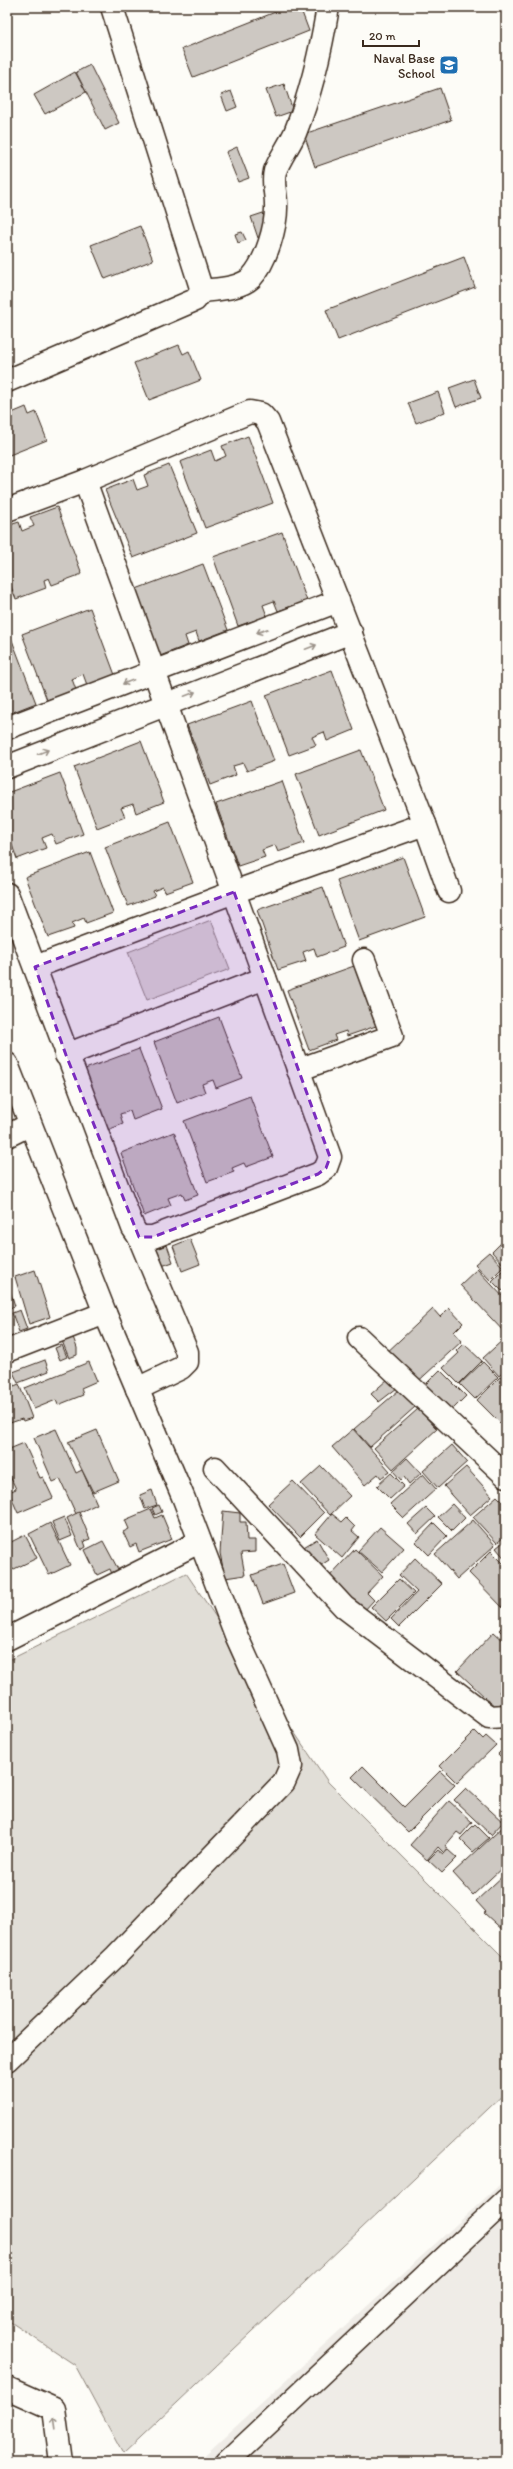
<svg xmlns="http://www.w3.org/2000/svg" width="513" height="2469" viewBox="0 0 513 2469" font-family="Itim,sans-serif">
	<rect width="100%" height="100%" fill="#fdfcf7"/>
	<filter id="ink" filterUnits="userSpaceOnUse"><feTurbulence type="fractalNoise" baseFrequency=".025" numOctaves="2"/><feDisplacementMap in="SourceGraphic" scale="8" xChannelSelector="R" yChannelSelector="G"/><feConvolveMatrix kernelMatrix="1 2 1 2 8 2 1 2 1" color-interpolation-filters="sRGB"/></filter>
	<g filter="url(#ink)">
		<!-- built -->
		<path fill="#efece7" d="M506,2179v283h-309z"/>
		<!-- green -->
		<g fill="#e1ded7" stroke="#8e847a">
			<path d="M211,920l19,49 -83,31 -19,-48z"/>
			<path d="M186,1573l142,209 178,178v132l-383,362 -48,-89 -66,-44 -2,2v-662z"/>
		</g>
		<!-- building -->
		<g fill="#cdc8c2" stroke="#3b2a1e">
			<path d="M288,7h12l9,24 -116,46 -11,-28z"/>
			<path d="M90,65l29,58 -14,7 -29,-58z"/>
			<path d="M75,72l11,20 -41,22 -11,-19z"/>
			<path d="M284,84l9,27 -17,6 -10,-27z"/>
			<path d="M440,88l11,32 -136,47 -11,-33z"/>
			<path d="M231,91l6,16 -10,4 -6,-16z"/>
			<path d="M237,147l12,31 -11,4 -12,-30z"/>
			<path d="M263,213l7,21 -12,4 -7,-21z"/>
			<path d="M140,226l13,34 -48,19 -14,-34z"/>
			<path d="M242,232l4,8 -8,3 -3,-9z"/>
			<path d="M464,257l11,30 -137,53 -12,-30z"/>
			<path d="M179,345l4,9 6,-3 12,29 -52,20 -15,-37z"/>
			<path d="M474,379l7,19 -25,9 -7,-19z"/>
			<path d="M438,392l7,20 -29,11 -8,-20z"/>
			<path d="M26,407l3,8 7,-3 11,28 -40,16v-32l4,-1 -4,-8z"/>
			<path d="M248,436l25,67 -68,25 -25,-66 31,-12 4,11 11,-5 -4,-10z"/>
			<path d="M169,465l28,68 -64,25 -28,-68 28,-11 4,11 11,-4 -4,-11z"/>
			<path d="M57,507l25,67 -30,11 -3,-7 -5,2 2,8 -30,11 -9,-22 2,-4 -2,-5v-42l12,-4 3,9 12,-5 -4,-9z"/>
			<path d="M282,532l25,69 -29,10 -4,-10 -11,4 4,11 -29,10 -25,-69z"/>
			<path d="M203,564l25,66 -29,11 -3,-9 -11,4 3,9 -28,11 -24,-67z"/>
			<path d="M90,608l25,67 -28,10 -4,-11 -11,5 4,11 -29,10 -25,-66z"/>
			<path d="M10,635l26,68 -28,11 -1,-78z"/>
			<path d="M332,670l22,60 -27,11 -3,-9 -12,5 4,8 -27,10 -23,-60z"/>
			<path d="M252,701l22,60 -27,10 -4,-8 -10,3 3,9 -26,10 -23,-60z"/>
			<path d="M141,741l23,61 -28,11 -3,-9 -12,4 4,9 -28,11 -23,-61z"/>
			<path d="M361,750l23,60 -65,25 -23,-61z"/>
			<path d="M60,773l23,61 -27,10 -4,-10 -10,4 4,10 -29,11 -10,-28v-38z"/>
			<path d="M282,781l22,62 -26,9 -3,-7 -13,5 3,7 -27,9 -22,-62z"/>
			<path d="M170,822l23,60 -28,10 -2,-5 -10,4 2,5 -27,10 -23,-59z"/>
			<path d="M90,852l23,61 -27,10 -2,-5 -12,5 2,5 -26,9 -23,-60z"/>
			<path d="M403,857l22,60 -66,24 -22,-60z"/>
			<path d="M323,887l21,60 -27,10 -3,-9 -11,4 3,9 -28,9 -21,-60z"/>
			<path d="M354,966l22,60 -29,10 -1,-5 -12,4 2,5 -27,10 -22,-60z"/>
			<path d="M219,1017l23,61 -26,10 -3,-8 -11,4 3,8 -28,11 -23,-61z"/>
			<path d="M139,1049l23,60 -29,11 -3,-9 -10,3 3,10 -23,9 -23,-61z"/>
			<path d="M250,1096l23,61 -27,10 -2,-4 -12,5 2,4 -27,10 -23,-61z"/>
			<path d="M174,1132l24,63 -13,5 -3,-7 -14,5 3,7 -27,11 -23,-63z"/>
			<path d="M190,1239l10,25 -18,7 -9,-25z"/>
			<path d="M501,1243l5,6v13l-2,3 -12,-13z"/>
			<path d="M167,1245l6,17 -14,5 -6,-17z"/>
			<path d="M489,1252l14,15 -13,13 -15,-16z"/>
			<path d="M506,1267v20l-4,4 -10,-10z"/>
			<path d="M477,1269l29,31v34l-46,-49z"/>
			<path d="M35,1270l15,47 -21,7 -14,-47z"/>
			<path d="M7,1281l8,25 -8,3z"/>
			<path d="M449,1308l14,15 -9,9 8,9 -49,45 -29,-31 49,-46 7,8z"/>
			<path d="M20,1310l7,19 -8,3 -7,-19z"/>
			<path d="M73,1337l4,11v7l-8,3 -7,-17z"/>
			<path d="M506,1337v33l-7,6 -16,-18z"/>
			<path d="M464,1344l18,17 -23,23 -16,-16 16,-15 -2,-2z"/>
			<path d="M62,1345l5,12 -7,3 -5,-12z"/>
			<path d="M45,1360l4,11 -31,12 -5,-11z"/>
			<path d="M89,1362l8,19 -16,7 2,7 -25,10 -2,-5 -22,9 -9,-21z"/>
			<path d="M483,1362l15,15 -23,22 -15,-15z"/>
			<path d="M7,1369l7,17 5,-2 13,34 -9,3 -1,-2 -15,5z"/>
			<path d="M440,1370l26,26 -17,17 -26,-26z"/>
			<path d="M500,1377l6,5v34l-6,7 -23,-23z"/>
			<path d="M388,1379l9,9 -18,14 -8,-8z"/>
			<path d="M399,1390l16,17 -45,40 -16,-18z"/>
			<path d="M418,1409l19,20 -44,40 -19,-21z"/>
			<path d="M56,1429l20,44 6,-3 15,34 -21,10 -16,-35 -7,3 -19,-44z"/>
			<path d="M353,1429l37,42 -9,7 -3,-4 -13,11 -33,-38z"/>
			<path d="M97,1430l22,51 -26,11 -25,-50z"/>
			<path d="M24,1443l16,35 3,-1 10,21 -35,15 -9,-21 7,-3 -9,-19v-20z"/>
			<path d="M452,1445l15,17 -29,26 -15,-17z"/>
			<path d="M407,1458l14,15 -12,11 -5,-7 -3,3 -8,-9z"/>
			<path d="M321,1466l29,30 -20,19 -29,-31z"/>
			<path d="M466,1467l26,29 -22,19 -26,-29z"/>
			<path d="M391,1473l13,13 -14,13 -13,-13z"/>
			<path d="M423,1474l13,15 -32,29 -14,-14z"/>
			<path d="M293,1481l31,32 -24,24 -32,-33z"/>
			<path d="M152,1490l5,15 -12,4 -5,-14z"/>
			<path d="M497,1496l9,9v30l-9,8 -24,-26z"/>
			<path d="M452,1504l13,14 -13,13 -14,-14z"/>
			<path d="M159,1505l3,7 -7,3 -3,-7z"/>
			<path d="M426,1508l9,9 -18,17 -9,-10z"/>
			<path d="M151,1509l4,9 7,-3 10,24 -33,13 -3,-8 -6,3 -7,-15 6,-3 -4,-9z"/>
			<path d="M223,1511l17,2v9h6l1,18h8v12l-14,1 4,22 -20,3 -5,-25z"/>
			<path d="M79,1512l11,27 -6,2 2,6 -5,3 -14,-32z"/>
			<path d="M332,1514l10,8 4,-4 9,9 -3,4 7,6 -17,21 -27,-24z"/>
			<path d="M64,1517l8,19 -12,5 -8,-19z"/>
			<path d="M473,1520l22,25 -38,34 -22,-25z"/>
			<path d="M50,1523l20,42 -21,10 -20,-41z"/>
			<path d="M434,1523l13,13 -18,19 -13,-13z"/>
			<path d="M380,1527l24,21 -22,24 -24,-21z"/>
			<path d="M25,1535l12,23 -25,12 -5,-10v-16z"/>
			<path d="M317,1539l12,21 -14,9 -13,-21z"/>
			<path d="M506,1540v20l-10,-12z"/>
			<path d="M103,1541l16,30 -7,3 -2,-5 -13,6 -12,-25z"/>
			<path d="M355,1549l28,27 -16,17 7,7 -11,12 -36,-33z"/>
			<path d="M491,1551l15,15v45l-37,-38z"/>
			<path d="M415,1558l27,26 -43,43 -8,-8 26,-27 -18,-17z"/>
			<path d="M283,1564l11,29 -31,11 -11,-29z"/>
			<path d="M399,1579l15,14 -28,28 -15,-14z"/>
			<path d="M506,1623v14l-7,-7z"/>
			<path d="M494,1632l12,11v41l-7,8 7,7v7l-5,6 -44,-41z"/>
			<path d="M475,1731l8,8 3,-3 10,9 -39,38 -17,-17z"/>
			<path d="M506,1746v16l-8,-8z"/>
			<path d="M363,1766l41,41 36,-36 15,14 -47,47 -56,-55z"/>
			<path d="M466,1788l37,34 -12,13 -37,-35z"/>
			<path d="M449,1801l23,21 -11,13 -4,-3 -12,14 3,2 -4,5 -6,-6 -11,13 -17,-15z"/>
			<path d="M475,1824l14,14 -16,14 -13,-13z"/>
			<path d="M506,1824v40l-33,31 -20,-22z"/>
			<path d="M438,1850l5,4 5,-4 9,8 -15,15 -14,-13z"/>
			<path d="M506,1873v60l-22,-20 2,-1 -10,-11z"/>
		</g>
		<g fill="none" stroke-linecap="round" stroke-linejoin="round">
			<!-- minor casing -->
			<g stroke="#3b2a1e" stroke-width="25">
				<g id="minor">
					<path d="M202,291c15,-2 37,-2 49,-13 15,-16 26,-52 25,-74 0,-12 -4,-21 -1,-33 5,-13 14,-25 20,-38 16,-40 26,-83 33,-126"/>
					<path d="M7,381l188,-81 7,-9 -90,-284"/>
					<path d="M85,481l245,676 -4,11 -8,6 -165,63h-14"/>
					<path d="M7,510l78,-29 165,-69 11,2 7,8 157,402 24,67"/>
					<path d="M7,728l331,-127"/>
					<path d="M7,767l344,-135"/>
					<path d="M7,894l126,334 6,9 48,115v10l-6,6 -44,21"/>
					<path d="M35,967l199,-75 191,-68"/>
					<path d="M66,1055l199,-77"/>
					<path d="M7,1064l98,249 79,186 52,136 52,115 3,16 -7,16 -168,174 -109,104"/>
					<path d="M298,1070l94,-34 -28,-76"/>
					<path d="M7,1136l22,-11"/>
					<path d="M359,1338l147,138"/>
					<path d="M7,1351l98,-38"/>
					<path d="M215,1468l129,139 145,110 17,-1"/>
					<path d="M7,1639l192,-97"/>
					<path d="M7,2388l47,21 7,53"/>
					<path d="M227,2462l279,-262"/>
				</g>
			</g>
			<!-- minor -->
			<use href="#minor" stroke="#fdfcf7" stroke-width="22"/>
		</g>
		<!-- one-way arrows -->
		<defs><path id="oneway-shaft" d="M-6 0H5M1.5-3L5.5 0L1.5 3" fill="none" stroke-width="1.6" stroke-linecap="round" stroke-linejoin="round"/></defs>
		<g stroke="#9c938a">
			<use href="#oneway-shaft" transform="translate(262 631) rotate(159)"/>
			<use href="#oneway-shaft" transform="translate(311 647) rotate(-21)"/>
			<use href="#oneway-shaft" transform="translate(128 682) rotate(159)"/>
			<use href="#oneway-shaft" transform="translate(190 694) rotate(-21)"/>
			<use href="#oneway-shaft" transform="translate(43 752) rotate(-22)"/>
			<use href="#oneway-shaft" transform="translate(55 2423) rotate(-98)"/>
		</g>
	</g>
	<!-- marked area -->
	<path fill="#7b2cbf" fill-opacity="0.2" stroke="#7b2cbf" stroke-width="3" stroke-dasharray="8 5" stroke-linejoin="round" d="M234,892l96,265 -4,11 -8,6 -165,63h-14l-73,-182 -31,-88z"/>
	<!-- icons -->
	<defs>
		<g id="school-square" transform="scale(1)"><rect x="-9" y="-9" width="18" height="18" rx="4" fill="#1f6fb2" stroke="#fdfcf7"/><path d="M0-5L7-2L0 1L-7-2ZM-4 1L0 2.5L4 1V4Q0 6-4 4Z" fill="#fff"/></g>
	</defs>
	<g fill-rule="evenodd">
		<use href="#school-square" x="449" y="65"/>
	</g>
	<g text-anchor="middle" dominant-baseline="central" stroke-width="3.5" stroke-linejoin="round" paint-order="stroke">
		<!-- poi labels -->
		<g font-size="13" fill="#3b2a1e" stroke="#fdfcf7" text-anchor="end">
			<text x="435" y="58">Naval Base<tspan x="435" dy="15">School</tspan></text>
		</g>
	</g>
	<!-- margin -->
	<rect width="513" height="2469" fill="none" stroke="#fdfcf7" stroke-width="24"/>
	<rect x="12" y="12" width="489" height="2445" fill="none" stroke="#3b2a1e" stroke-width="1.5" filter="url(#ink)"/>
	<!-- scale -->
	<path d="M363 40v6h56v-6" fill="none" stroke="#3b2a1e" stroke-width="2"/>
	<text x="369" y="40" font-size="12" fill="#3b2a1e" stroke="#fdfcf7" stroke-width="3" paint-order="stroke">20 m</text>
</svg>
